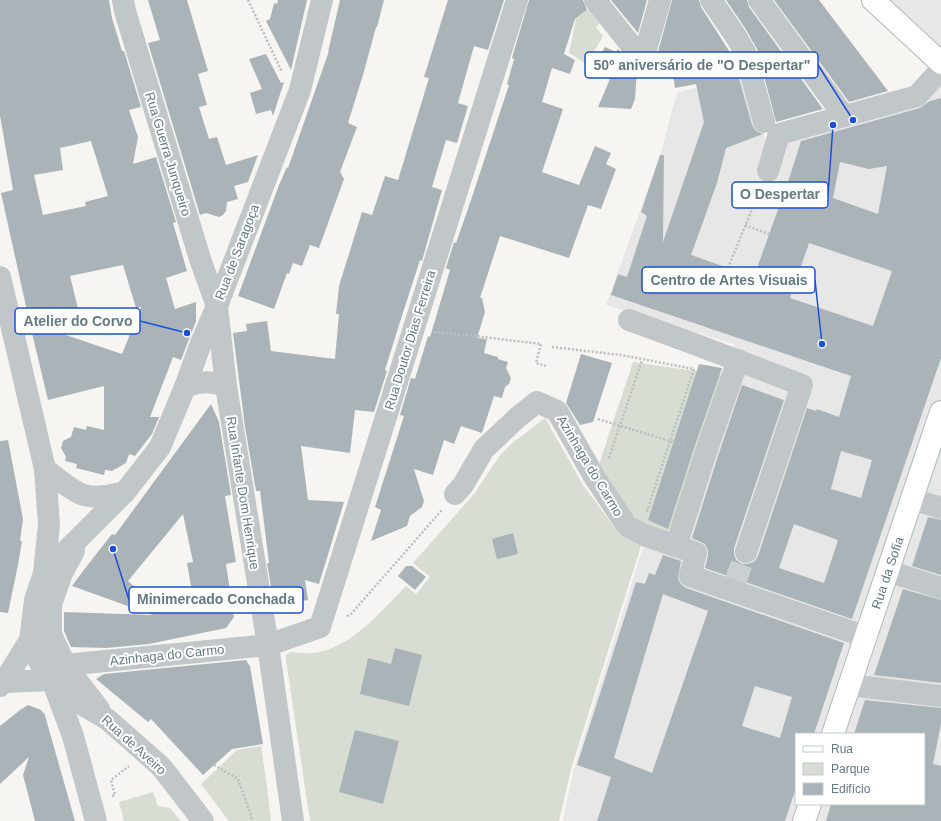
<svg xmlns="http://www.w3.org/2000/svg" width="941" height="821" viewBox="0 0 941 821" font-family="Helvetica,sans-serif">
	<rect width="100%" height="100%" fill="#f6f5f2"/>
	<!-- built -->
	<g fill="#e6e7e6" fill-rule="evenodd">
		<path d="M887,0h54v49z"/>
		<path d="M747,74l21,75 173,-69v741h-378l11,-52 69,-222 91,-203 -128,-39 54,-149 17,-63zM796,734h128v70h-128z"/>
	</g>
	<!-- green -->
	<g fill="#d8ddd3">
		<path d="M590,8l11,14 -5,5 7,9 -16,28 -18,-11 7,-34z"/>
		<path d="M633,362l89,13 -54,161 -28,-14 -13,-11 -28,-47z"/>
		<path d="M545,418l38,67 37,50 21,11 -70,223 -12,52h-249l-24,-161v-5l4,-3c7,0 15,2 22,1 38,-3 69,-42 94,-67l10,8 14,-17 -17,-14 61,-69 27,-40 10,-10z"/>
		<path d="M261,746l6,40 4,35h-42l-28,-37 36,-34z"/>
		<path d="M153,792l5,14 12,2 11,13h-57l-5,-19z"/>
	</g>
	<!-- building -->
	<g fill="#aab4b8" fill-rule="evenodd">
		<path d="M0,0h109l3,18 10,33h2l17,56 -12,3 9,27 -5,27 23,-7 20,65 -3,1 14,48 -21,7 9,31 21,-7v19l-15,39 -8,-3 -23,60h9l-7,17 -17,22 -6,-2 -3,9 -14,8 -7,-1 -1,5 -28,-7 1,-4 -12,-3 1,-4 -5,-9 2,-7 8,-4 3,-10 12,3 1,-4 17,4v-44l-56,14 -17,-71 -30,-136 12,-3 -13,-74zM91,141l17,55 -23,6 1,4 -43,9 -9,-40 29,-5 -3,-22zM123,265l13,43 5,-1 -19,47 -65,-22 25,-7 -12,-49z"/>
		<path d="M148,0h39l21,71 -10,3 9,31 -8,2 10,32 8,-2 9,28 32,-10 -10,27 -14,4 4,13 -11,3 -1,9 -3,4 -4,2 -13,-4 -6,2 -52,-172 12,-3z"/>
		<path d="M278,0h29l-16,70 -25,-49 4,-2 4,-16 3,1z"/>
		<path d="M340,0h44l-7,27h-1l-13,48 -15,48 9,4 -17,45 4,7 -25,69 -9,-3 -8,21 -9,-3 -4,11 -2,-1 -13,36 -36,-13 41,-111 8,-18 1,1 41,-117 -1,1z"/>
		<path d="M448,0h56l-16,50 -14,-4 -16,57 10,3 -11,37 -11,-3 -14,47 10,3 -20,71 -2,-1 -21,65 -14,45 2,1 -13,41 -19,-2 -5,43 -49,-7 7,54 36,2 -25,82 -14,-4 3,20 -34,5 -7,-42h2l-9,-72h-4l-11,-64 -12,-94 14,-2 -1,-7 21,-3 4,30 64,8 4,-45h-3l3,-28 23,-74 10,3 13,-39 13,4 31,-102 -5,-1z"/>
		<path d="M529,0h54l4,10 -12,9 -11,35 11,6 -5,14 -18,-6 -10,34 21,7 -21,63 37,13 16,-39 16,7 -5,11 10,5 -15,40 -13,-4 -19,53 -69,-22 -20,62h2l3,14 -8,26 10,1 -3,14 14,4v2l10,3 -2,6 5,10 -2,6 -4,3 -3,11 -8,-2 -12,37 -21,-7 -7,18 -10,-4 -11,35 -19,-6 10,32 -2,6 -12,9 -3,10 -36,15 10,-31 -6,-3 29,-91 -4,-1 11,-37 4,1 13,-43 2,1 20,-67 -4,-2 8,-26 2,1 15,-43 38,-115 -2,-1 7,-25 -2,-1z"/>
		<path d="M611,0h36l-9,33z"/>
		<path d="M672,0h27l2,7 32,50 19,68 4,6 7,3 -37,14 -9,35 -26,72 57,20 3,-9 6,2 33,-92 11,-35 119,-33 10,-7 11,-3v260l-89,261 -147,-51 3,-12v-6l-3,-6 -13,-6 26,-82 24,-71 42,15 -50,148v6l2,6 6,4h6l6,-2 4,-6 49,-148 9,3 1,-2 22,8 12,-41 -240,-81 7,-21 9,3 20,-61 -6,-4 19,-57h4l-1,87 41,-120 -8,-38 -21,4 -2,-13 -12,-1 -11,-4 5,-7zM840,162l29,7 18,-3 -9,48 -45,-16zM809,243l83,28 -19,55 -83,-28zM841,451l31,9 -11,38 -30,-9zM794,524l44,16 -14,43 -45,-15z"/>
		<path d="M726,0h21l2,7 74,102 -47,13 -19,-73 -12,-21z"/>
		<path d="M774,0h45l69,91 -39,11z"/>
		<path d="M605,47l11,5 2,-3 15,19 4,3 -2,28 -4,10 -33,-2 12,-28 -18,-10z"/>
		<path d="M266,54l15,29 3,-1 -11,34 -2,-6 -15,4 -6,-21 12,-4 -13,-30z"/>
		<path d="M581,354l31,9 -19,59 -13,3 -14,-22z"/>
		<path d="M699,364l23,4 -28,80 -26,81 -20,-9z"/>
		<path d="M211,404l8,18 12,73 -6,1 11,66 -10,2 8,53 -8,11 -77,16 -43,4 -35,-1 -7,-16v-19l89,3 -81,-29 11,-15 29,-37 3,1zM183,514l10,48 -6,1 7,40 -37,4 -29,-26z"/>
		<path d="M8,440l15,79 -3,22h2l-4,24 -10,48 -8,-1v-171z"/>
		<path d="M928,517l13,3v55l-29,-9z"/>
		<path d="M513,533l5,21 -21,5 -5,-20z"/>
		<path d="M663,555l18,6 -3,18 3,5 5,4 158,55 -30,91h-18v54l-11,33h-188l14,-44 -34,-12 59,-183 9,2 4,-11 6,2zM663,594l45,17 -56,162 -38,-15zM755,686l37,11 -12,41 -38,-12z"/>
		<path d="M406,566h6l14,11 -11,13 -17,-14z"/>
		<path d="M903,589l38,11v83l-67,-8z"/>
		<path d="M395,648l27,7 -13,51 -49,-12 8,-36 23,6z"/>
		<path d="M246,660l4,6 13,78 -31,5 -29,26 -52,-56 -3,3 -52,-43 8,-5z"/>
		<path d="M865,700l76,8v16l-8,40 8,2v55h-115l5,-17h93v-70h-70z"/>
		<path d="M28,705l13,5 3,4v-2l31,109h-40l-12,-46 6,-18 -29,27v-58l20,-16z"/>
		<path d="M355,730l44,11 -16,63 -44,-12z"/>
	</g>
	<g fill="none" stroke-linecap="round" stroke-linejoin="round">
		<!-- minor-tunnel -->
		<path stroke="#cad0d1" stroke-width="22" stroke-dasharray="22 11" stroke-linecap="butt" d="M734,585l12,-33"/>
		<!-- major casing -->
		<g stroke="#b2b8bb" stroke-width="24">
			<g id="major">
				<path d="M873,0l68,63"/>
				<path id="s1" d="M833,734l108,-322"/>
				<path d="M804,821l6,-17"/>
			</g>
		</g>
		<!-- path -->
		<g stroke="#bbbec0" stroke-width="2.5" stroke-dasharray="2 2" stroke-linecap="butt">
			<path d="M248,0l34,72"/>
			<path d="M745,225l24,9"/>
			<path d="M807,247h1"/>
			<path d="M728,268l32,-78"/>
			<path d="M434,332l41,4 66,8 -5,19 10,3"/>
			<path d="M552,347l69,8 73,14 -48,145"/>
			<path d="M598,419l88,27"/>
			<path d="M609,458l33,-98"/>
			<path d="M347,616l4,-2 91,-104"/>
			<path d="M214,765l24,14 15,42"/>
			<path d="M112,796l3,-1 -4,-15 18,-14"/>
		</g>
		<!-- minor -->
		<g stroke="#c1c6c8" stroke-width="22">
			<path d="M123,0l2,11 75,248 17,47 9,80 42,259 25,176"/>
			<path d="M595,0l48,60 17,-60"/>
			<path d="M711,0l24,35 10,17 19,70"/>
			<path d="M759,0l85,116"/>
			<path d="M768,171l11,-37 138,-38 24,-27"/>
			<path d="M0,277l45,192 4,56 -5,48 -9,27 -5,40 10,23 12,17 19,18 36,21 50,44 6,6 40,52"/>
			<path d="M629,320l68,25 105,40 -56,167"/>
			<path d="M185,387c17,-6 24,-6 41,-1"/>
			<path d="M45,469c9,7 28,23 39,26 13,4 28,0 41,-3"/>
			<path d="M455,494l8,-9 21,-36 34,-32 19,-15 20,9 38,67 32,48 17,9 52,18 -6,23 176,61"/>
			<path d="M912,499l29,9"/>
			<path d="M676,546l30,-94 32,-92"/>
			<path d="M74,551l-12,22 -11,31v30l14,31 34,44"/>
			<path d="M888,571l53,17"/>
			<path d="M44,573l81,-81 35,-45 25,-60 16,-44 16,-37 83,-216 22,-90"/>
			<path d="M65,665l203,-20 52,-18 197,-627"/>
			<path d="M4,682l48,-2 21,56 23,85"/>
			<path d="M849,685l92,11"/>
			<path d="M0,686l4,-4 26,-42"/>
		</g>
		<!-- major -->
		<use href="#major" stroke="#fff" stroke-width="22"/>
	</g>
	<g text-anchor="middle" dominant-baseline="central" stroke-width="4" stroke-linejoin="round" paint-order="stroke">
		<!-- street labels -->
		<g font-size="13" fill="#647a84" stroke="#fff">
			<text transform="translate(168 154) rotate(73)">Rua Guerra Junqueiro</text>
			<text transform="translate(237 252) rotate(-69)">Rua de Saragoça</text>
			<text transform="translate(410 340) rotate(-73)">Rua Doutor Dias Ferreira</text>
			<text transform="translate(590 466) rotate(59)">Azinhaga do Carmo</text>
			<text transform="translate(243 493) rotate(81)">Rua Infante Dom Henrique</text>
			<text stroke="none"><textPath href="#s1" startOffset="170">Rua da Sofia</textPath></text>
			<text transform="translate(167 655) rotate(-6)">Azinhaga do Carmo</text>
			<text transform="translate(134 745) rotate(42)">Rua de Aveiro</text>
		</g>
	</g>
	<!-- callouts -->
	<path fill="none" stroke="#1d4ed8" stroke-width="1.5" d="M853 120L818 65M833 125L828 195M822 344L815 280M187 333L140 321M113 549L129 600"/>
	<g fill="#1d4ed8" stroke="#fff" stroke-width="1.5">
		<circle cx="853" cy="120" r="4"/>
		<circle cx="833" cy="125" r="4"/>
		<circle cx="822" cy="344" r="4"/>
		<circle cx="187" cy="333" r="4"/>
		<circle cx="113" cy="549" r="4"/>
	</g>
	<g fill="#fff" stroke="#1d4ed8" stroke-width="1.5">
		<rect x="585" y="52" width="233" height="26" rx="4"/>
		<rect x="732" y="182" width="96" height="26" rx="4"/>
		<rect x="642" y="267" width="173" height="26" rx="4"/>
		<rect x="15" y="308" width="125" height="26" rx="4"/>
		<rect x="129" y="587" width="174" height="26" rx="4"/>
	</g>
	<g font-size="14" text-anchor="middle" font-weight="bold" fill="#647a84">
		<text x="702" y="70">50º aniversário de "O Despertar"</text>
		<text x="780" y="199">O Despertar</text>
		<text x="729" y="285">Centro de Artes Visuais</text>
		<text x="78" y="326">Atelier do Corvo</text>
		<text x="216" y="604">Minimercado Conchada</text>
	</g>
	<!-- legend -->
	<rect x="795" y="733" width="130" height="72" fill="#ffffff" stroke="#c1cace"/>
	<rect x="803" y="746" width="20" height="6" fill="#ffffff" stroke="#c1cace"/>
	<text x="831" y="753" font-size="12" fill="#647a84">Rua</text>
	<rect x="803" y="763" width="20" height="12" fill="#d8ddd3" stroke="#c1cace"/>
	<text x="831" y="773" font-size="12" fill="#647a84">Parque</text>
	<rect x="803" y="783" width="20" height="12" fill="#aab4b8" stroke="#c1cace"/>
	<text x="831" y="793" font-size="12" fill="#647a84">Edifício</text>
</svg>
